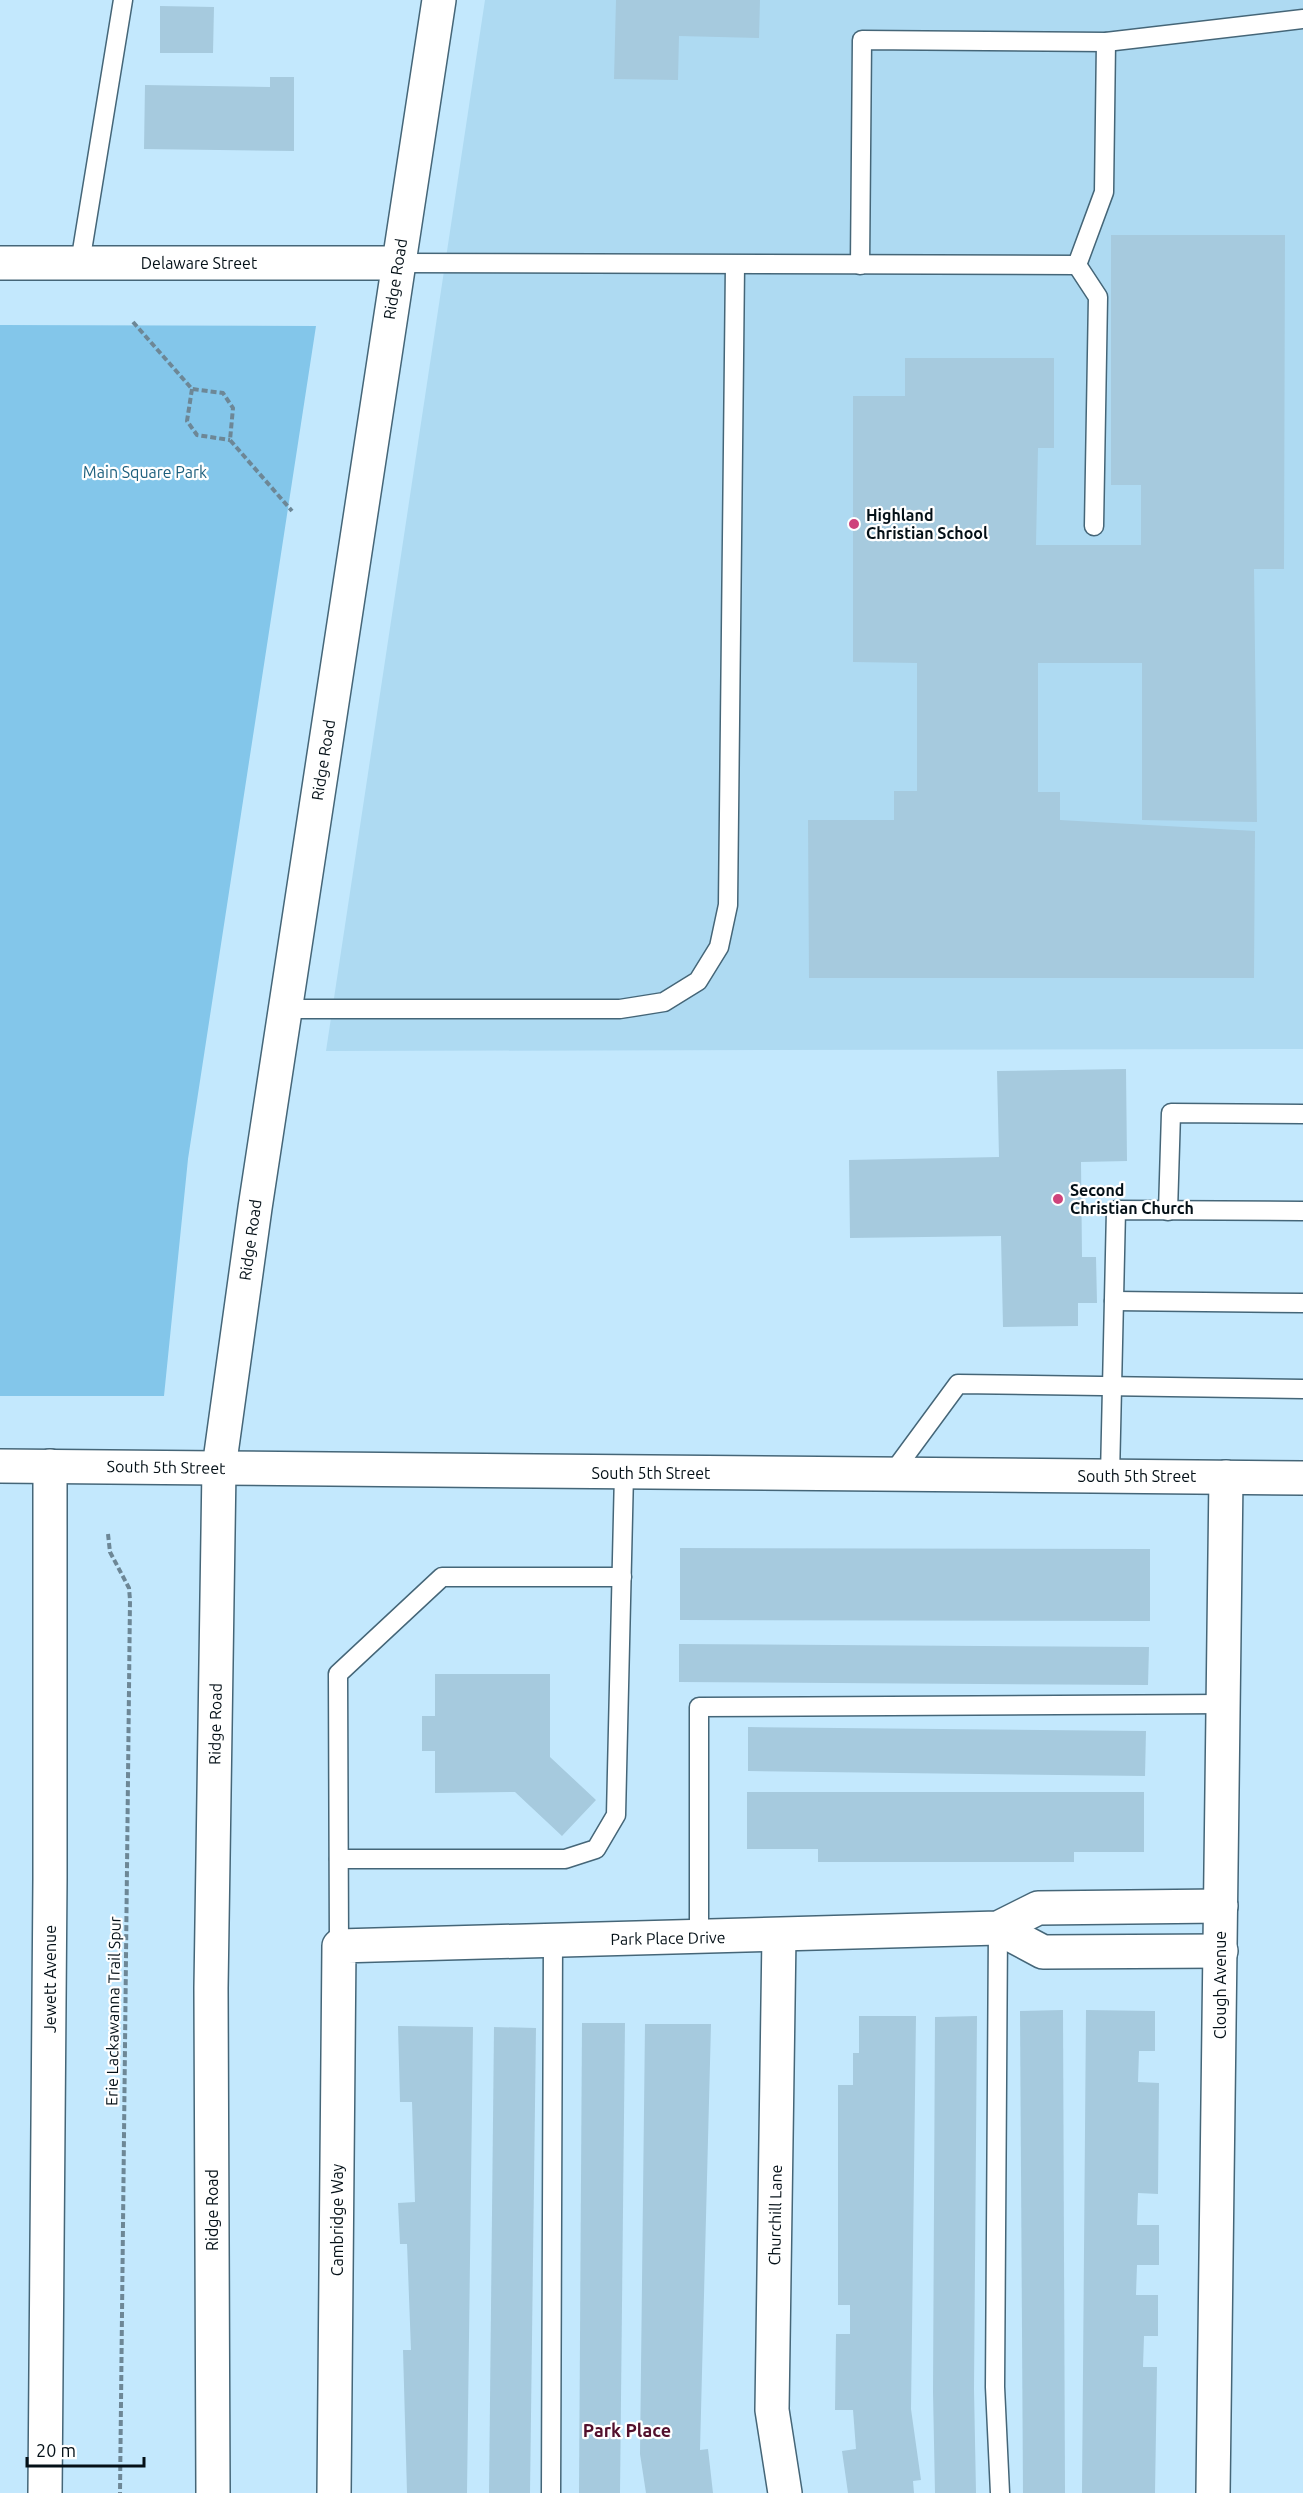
<svg xmlns="http://www.w3.org/2000/svg" width="1303" height="2493" viewBox="0 0 1303 2493" font-family="Ubuntu,sans-serif">
	<rect width="100%" height="100%" fill="#c3e8fd"/>
	<!-- built -->
	<path fill="#aedaf2" d="M485,0h818v1049l-977,2z"/>
	<!-- green -->
	<path fill="#83c6ea" d="M0,325l316,1 -128,833 -24,237h-164z"/>
	<!-- building -->
	<g fill="#a6cade">
		<path d="M616,0h144l-1,38 -80,-2 -1,44 -64,-1z"/>
		<path d="M160,6l54,1 -1,46h-53z"/>
		<path d="M270,77h24v74l-150,-2 1,-64 125,2z"/>
		<path d="M1111,235h174l-1,334h-30l3,253 -115,-2v-157h-104v129h22v28l195,11 -1,147h-445l-1,-158h86v-29h23v-128l-64,-1v-266h52v-38h149v90h-16l-2,97h105v-60h-30z"/>
		<path d="M1126,1069l1,92 -46,1 1,95h14l1,46h-19v23l-75,1 -2,-91 -151,2 -1,-78 150,-3 -2,-86z"/>
		<path d="M680,1548l470,1v72l-470,-1z"/>
		<path d="M679,1644l470,3 -1,38 -469,-3z"/>
		<path d="M435,1674h115v83l46,43 -34,36 -47,-44 -80,1v-42h-13v-35h13z"/>
		<path d="M748,1727l398,4 -1,45 -397,-5z"/>
		<path d="M747,1792h397v60h-70v10h-256v-13h-71z"/>
		<path d="M1063,2010l2,483h-42l-3,-482z"/>
		<path d="M1086,2010l69,1v40h-16l-1,31 21,1 -1,111 -20,-1 -1,32h22v40h-22l-1,30h22v41h-14l-1,31h14l-2,126h-73z"/>
		<path d="M859,2016h57l-5,393 10,71 -8,1 1,12h-66l-6,-42 14,-2 -3,-39h-18l1,-76h14v-29h-12v-220h15v-32h6z"/>
		<path d="M977,2016l-3,373 2,104h-41l-2,-101 2,-375z"/>
		<path d="M582,2023h43l-5,470h-41z"/>
		<path d="M645,2024h66l-11,426 8,-1 5,44h-67l-6,-39z"/>
		<path d="M398,2026l75,1 -6,466h-60l-4,-143h8l-4,-106h-7l-2,-41 17,-1 -3,-100h-12z"/>
		<path d="M494,2027l42,1 -6,465h-41z"/>
	</g>
	<g fill="none" stroke-linecap="round" stroke-linejoin="round">
		<!-- service casing -->
		<g stroke="#456678" stroke-width="21">
			<g id="service">
				<path d="M80,263l43,-263"/>
				<path d="M398,263l679,2 27,-73 2,-150"/>
				<path d="M860,265l2,-225 244,2 197,-23"/>
				<path d="M1077,265l21,32 -4,229"/>
				<path d="M285,1009h335l44,-7 34,-21 21,-34 9,-42 7,-640"/>
				<path d="M1168,1211l3,-98 132,1"/>
				<path d="M1114,1301l189,2"/>
				<path d="M891,1475l67,-91 345,5"/>
				<path d="M1110,1476l6,-266 187,1"/>
				<path d="M339,1859h226l31,-10 20,-34 8,-342"/>
				<path d="M998,1928l-3,459 5,106"/>
				<path d="M699,1938v-231l525,-3"/>
				<path d="M339,1946l-1,-272 104,-97h180"/>
				<path d="M551,2493l2,-552"/>
			</g>
		</g>
		<!-- minor casing -->
		<g stroke="#456678" stroke-width="36">
			<g id="minor">
				<path d="M0,263h398"/>
				<path d="M219,1468l1084,10"/>
				<path d="M998,1928l45,24 178,-1"/>
				<path d="M779,1935l-7,475 13,83"/>
				<path d="M334,2493l5,-547 659,-18 40,-20 183,-2"/>
				<path d="M1213,2493l13,-1016"/>
			</g>
		</g>
		<!-- tertiary casing -->
		<g stroke="#456678" stroke-width="36">
			<g id="tertiary">
				<path d="M0,1466l219,2"/>
				<path d="M45,2493l5,-614v-413"/>
			</g>
		</g>
		<!-- primary casing -->
		<g stroke="#456678" stroke-width="36">
			<path id="primary" d="M213,2493l-2,-505 8,-520 36,-260 184,-1208"/>
		</g>
		<!-- path -->
		<g stroke="#6d8796" stroke-width="4" stroke-dasharray="6 3" stroke-linecap="butt">
			<path d="M133,322l59,67 31,4 10,15 -3,32 62,71"/>
			<path d="M192,389l-5,32 10,14 33,5"/>
			<path d="M108,1534l2,18 19,36 1,12 -10,893"/>
		</g>
		<!-- service -->
		<use href="#service" stroke="#fff" stroke-width="18"/>
		<!-- minor -->
		<use href="#minor" stroke="#fff" stroke-width="33"/>
		<!-- tertiary -->
		<use href="#tertiary" stroke="#fff" stroke-width="33"/>
		<!-- primary -->
		<use href="#primary" stroke="#fff" stroke-width="33"/>
	</g>
	<!-- markers -->
	<g fill="#ce437b" stroke="#fff" stroke-width="2">
		<circle cx="854" cy="524" r="6"/>
		<circle cx="1058" cy="1199" r="6"/>
	</g>
	<g text-anchor="middle" dominant-baseline="central" stroke-width="4.5" stroke-linejoin="round" paint-order="stroke">
		<!-- street labels -->
		<g font-size="16" fill="#041017" stroke="#fff">
			<text x="199" y="263">Delaware Street</text>
			<text transform="translate(395 279) rotate(-81)">Ridge Road</text>
			<text transform="translate(323 760) rotate(-81)">Ridge Road</text>
			<text transform="translate(250 1240) rotate(-82)">Ridge Road</text>
			<text transform="translate(166 1467) rotate(1)">South 5th Street</text>
			<text x="651" y="1473">South 5th Street</text>
			<text x="1137" y="1476">South 5th Street</text>
			<text transform="translate(215 1724) rotate(-89)">Ridge Road</text>
			<text transform="translate(668 1938) rotate(-1)">Park Place Drive</text>
			<text transform="translate(50 1979) rotate(-90)">Jewett Avenue</text>
			<text transform="translate(1220 1985) rotate(-90)">Clough Avenue</text>
			<text transform="translate(113 2011) rotate(-89)">Erie Lackawanna Trail Spur</text>
			<text transform="translate(212 2210) rotate(-90)">Ridge Road</text>
			<text transform="translate(775 2215) rotate(-89)">Churchill Lane</text>
			<text transform="translate(337 2220) rotate(-90)">Cambridge Way</text>
		</g>
		<!-- park labels -->
		<g font-size="16" fill="#1c5f7d" stroke="#fff">
			<text x="145" y="472">Main Square Park</text>
		</g>
		<!-- poi labels -->
		<g font-size="16" font-weight="bold" fill="#041017" stroke="#fff" text-anchor="start">
			<text x="866" y="515">Highland<tspan x="866" dy="18">Christian School</tspan></text>
			<text x="1070" y="1190">Second<tspan x="1070" dy="18">Christian Church</tspan></text>
		</g>
		<!-- neighbourhood labels -->
		<g font-size="18" font-weight="bold" fill="#52102c" stroke="#fff">
			<text x="627" y="2430">Park Place</text>
		</g>
	</g>
	<!-- scale -->
	<path d="M27 2457v9h117v-9" fill="none" stroke="#041017" stroke-width="3"/>
	<text x="36" y="2457" font-size="18" fill="#041017" stroke="#ffffff" stroke-width="4.5" paint-order="stroke">20 m</text>
</svg>
